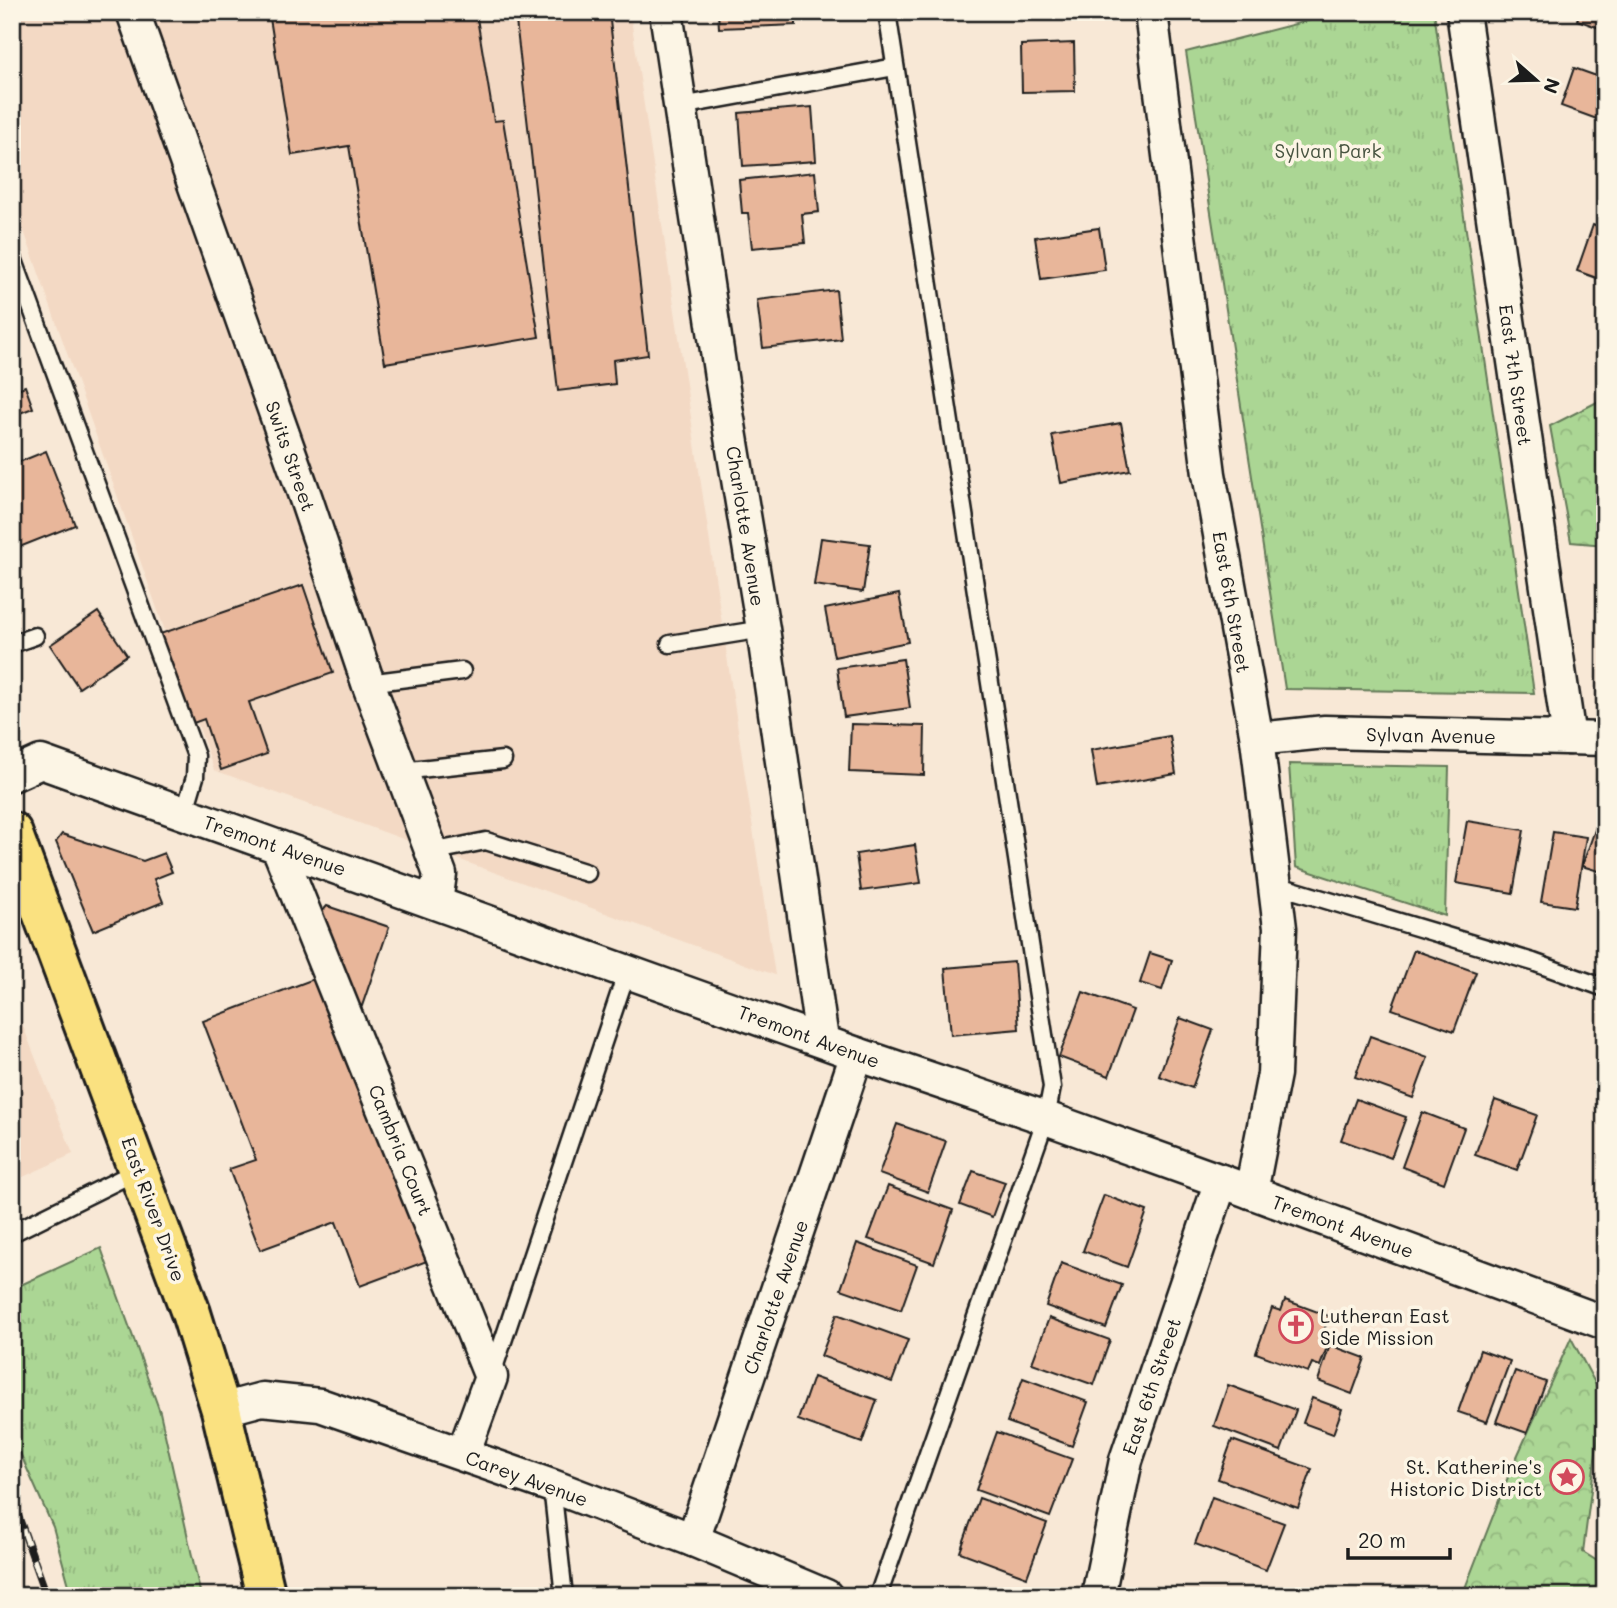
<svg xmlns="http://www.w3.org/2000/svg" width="1617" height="1608" viewBox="0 0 1617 1608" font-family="Mali,sans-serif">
	<defs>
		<pattern id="forest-crowns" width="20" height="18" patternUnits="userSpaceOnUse" patternTransform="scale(1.75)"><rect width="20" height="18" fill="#abd694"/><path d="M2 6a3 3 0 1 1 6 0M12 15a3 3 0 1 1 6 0" fill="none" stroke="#93b77f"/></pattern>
		<pattern id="park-tufts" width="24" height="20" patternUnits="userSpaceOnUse" patternTransform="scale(1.75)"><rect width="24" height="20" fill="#abd694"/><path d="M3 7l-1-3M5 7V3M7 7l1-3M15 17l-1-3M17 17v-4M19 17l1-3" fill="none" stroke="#93b77f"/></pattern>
	</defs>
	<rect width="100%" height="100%" fill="#f8e8d6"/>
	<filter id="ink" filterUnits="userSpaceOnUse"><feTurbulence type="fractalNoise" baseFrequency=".0143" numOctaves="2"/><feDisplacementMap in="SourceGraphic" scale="14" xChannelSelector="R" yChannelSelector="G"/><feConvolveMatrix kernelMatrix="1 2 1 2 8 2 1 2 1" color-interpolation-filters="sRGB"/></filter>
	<g filter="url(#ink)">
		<!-- built -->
		<g fill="#f3d9c4">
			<path d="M12,12h618l145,963 -561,-205 -202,-573z"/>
			<path d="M12,998l61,156 -61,28z"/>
		</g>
		<!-- forest -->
		<g fill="url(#forest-crowns)" stroke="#647958" stroke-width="2">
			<path d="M1605,398v147l-34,-3 -21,-116z"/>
			<path d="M1571,1338l32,60 -20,154 22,14v30h-143l48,-124z"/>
		</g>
		<!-- park -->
		<g fill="url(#park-tufts)" stroke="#647958" stroke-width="2">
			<path d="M1342,12h92l100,681 -249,-4 -99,-637z"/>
			<path d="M1289,764l160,3 -4,149 -149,-49z"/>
			<path d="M101,1248l59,164 41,184h-129l-19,-69 -41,-92v-146z"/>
		</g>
		<!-- building -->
		<g fill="#e8b69a" stroke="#1c1c1c" stroke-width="2">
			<path d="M269,12h207l18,109 9,-1 36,217 -154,26 -36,-217 -57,9z"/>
			<path d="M515,12h94l39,343 -35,5 2,24 -57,7z"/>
			<path d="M718,12h78v13l-77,3z"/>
			<path d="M1580,12h25v18l-28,-10z"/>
			<path d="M1074,43l1,48 -53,1 -1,-47z"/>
			<path d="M1574,68l31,11v43l-44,-16z"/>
			<path d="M812,107l4,54 -73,5 -4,-53z"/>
			<path d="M815,172l4,40 -17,2 3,29 -53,5 -4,-35h-6l-3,-33z"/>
			<path d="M1593,225l12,5v51l-28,-10z"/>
			<path d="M1099,228l6,42 -64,9 -6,-42z"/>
			<path d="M836,290l5,49 -78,9 -6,-48z"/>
			<path d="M25,386l8,22 -21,8v-25z"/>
			<path d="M1121,423l9,47 -69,13 -9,-48z"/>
			<path d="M46,451l29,74 -63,25v-85z"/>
			<path d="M821,538l49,6 -7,48 -49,-7z"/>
			<path d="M303,585l30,88 -84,29 18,52 -46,16 -17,-51 -16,6 -31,-90z"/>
			<path d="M899,594l9,48 -74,15 -9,-48z"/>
			<path d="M98,612l29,43 -48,33 -29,-43z"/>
			<path d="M903,659l7,49 -66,9 -7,-49z"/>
			<path d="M851,724l74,2 -1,49 -75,-3z"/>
			<path d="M1170,736l6,38 -79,14 -6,-38z"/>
			<path d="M1605,802v71l-23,-7z"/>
			<path d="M1467,821l57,9 -11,63 -57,-10z"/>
			<path d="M1553,832l33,5 -11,70 -34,-5z"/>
			<path d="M62,834l81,27 21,-8 8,19 -18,7 9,23 -70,29 -37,-89z"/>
			<path d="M915,845l6,38 -60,8 -5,-37z"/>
			<path d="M327,906l62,21 -27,79 -8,-2 -34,-90z"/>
			<path d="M1414,950l62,22 -22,59 -62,-22z"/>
			<path d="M1150,953l22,7 -10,30 -22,-7z"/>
			<path d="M1014,962l5,67 -68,6 -6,-67z"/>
			<path d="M319,977l108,284 -67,25 -24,-64 -76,28 -31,-81 27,-9 -53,-139z"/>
			<path d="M1083,992l50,18 -24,66 -50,-19z"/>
			<path d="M1180,1018l33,12 -21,58 -33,-12z"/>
			<path d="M1370,1036l58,21 -15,41 -58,-21z"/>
			<path d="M1356,1099l50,18 -15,41 -50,-18z"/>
			<path d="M1495,1100l42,15 -20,55 -42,-15z"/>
			<path d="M1422,1112l42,16 -20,55 -42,-16z"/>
			<path d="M897,1124l49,17 -18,51 -49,-18z"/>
			<path d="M973,1171l32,11 -13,35 -32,-12z"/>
			<path d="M888,1186l65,24 -19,53 -66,-24z"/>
			<path d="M1104,1195l43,16 -20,56 -44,-16z"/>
			<path d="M857,1243l60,22 -16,45 -60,-21z"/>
			<path d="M1061,1263l61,22 -16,43 -60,-22z"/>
			<path d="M1285,1300l44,16 -7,20 8,3 -10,27 -8,-3 -4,9 -52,-19 16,-45 9,3z"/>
			<path d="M837,1314l71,26 -16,42 -71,-26z"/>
			<path d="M1049,1318l61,22 -16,45 -62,-22z"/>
			<path d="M1330,1345l35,13 -13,36 -34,-13z"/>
			<path d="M1480,1350l30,11 -23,61 -29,-10z"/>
			<path d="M1515,1371l31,11 -19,51 -31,-11z"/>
			<path d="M813,1377l64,23 -15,43 -64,-23z"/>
			<path d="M1023,1378l65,24 -16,44 -65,-24z"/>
			<path d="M1228,1385l68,25 -15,41 -67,-25z"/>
			<path d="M1312,1398l30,11 -9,25 -30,-11z"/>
			<path d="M997,1432l75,27 -22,58 -74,-27z"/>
			<path d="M1232,1440l80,29 -14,39 -80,-29z"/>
			<path d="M1212,1497l72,26 -18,47 -71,-26z"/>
			<path d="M979,1498l68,25 -20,54 -67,-25z"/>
		</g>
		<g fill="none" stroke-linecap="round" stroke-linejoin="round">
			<!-- service casing -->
			<g stroke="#1c1c1c" stroke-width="21">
				<g id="service">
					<path d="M681,106l214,-39"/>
					<path d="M12,255l184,501 -1,21 -11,37"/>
					<path d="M12,644l23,-8"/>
					<path d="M670,644l93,-15"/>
					<path d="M368,683l94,-12"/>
					<path d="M401,771l102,-11"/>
					<path d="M431,852l55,-11 101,32"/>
					<path d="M1276,885l257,77 72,26"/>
					<path d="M12,1233l127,-63"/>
					<path d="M492,1374l135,-403"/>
					<path d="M552,1486l12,110"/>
					<path d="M878,1596l168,-478 6,-31 -165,-1075"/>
				</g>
			</g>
			<!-- minor casing -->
			<g stroke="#1c1c1c" stroke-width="37">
				<g id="minor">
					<path d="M133,12l173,487 62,184 72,191 -4,28"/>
					<path d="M666,12l55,365 42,252 59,411"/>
					<path d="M1151,12l58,462 48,265 23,189 -6,146 -23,118"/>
					<path d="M1463,12l106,726"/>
					<path d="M1257,739l68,-7 280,7"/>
					<path d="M12,775l29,-13 816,292 189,64 175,63 384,142"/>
					<path d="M278,847l213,530 -28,77"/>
					<path d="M221,1410l41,-11 58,6 232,81 141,54 133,56"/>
					<path d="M693,1540l164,-486"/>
					<path d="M1098,1596l28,-136 95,-279"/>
				</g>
			</g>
			<!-- primary casing -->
			<g stroke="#1c1c1c" stroke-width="44">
				<path id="primary" d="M12,832l179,481 30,97 45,186"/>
			</g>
			<!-- service -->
			<use href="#service" stroke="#fcf5e5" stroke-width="16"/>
			<!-- minor -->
			<use href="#minor" stroke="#fcf5e5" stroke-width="32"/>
			<!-- primary -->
			<use href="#primary" stroke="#fae180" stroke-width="38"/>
			<!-- rail casing -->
			<g stroke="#1c1c1c" stroke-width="8">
				<path id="rail" d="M12,1499l35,97"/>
			</g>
			<!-- rail -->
			<use href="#rail" stroke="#fcf5e5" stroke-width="5" stroke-dasharray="16" stroke-linecap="butt"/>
		</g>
	</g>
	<!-- icons -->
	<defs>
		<g id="church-ring" transform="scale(1.75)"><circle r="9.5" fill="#fcf5e5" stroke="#d1495b" stroke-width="1.5"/><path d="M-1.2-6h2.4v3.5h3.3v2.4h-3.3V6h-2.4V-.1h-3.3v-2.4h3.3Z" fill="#d1495b"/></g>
		<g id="sight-ring" transform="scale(1.75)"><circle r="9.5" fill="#fcf5e5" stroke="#d1495b" stroke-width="1.5"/><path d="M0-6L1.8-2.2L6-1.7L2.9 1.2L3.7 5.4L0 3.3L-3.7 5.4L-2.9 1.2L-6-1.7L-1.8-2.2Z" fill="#d1495b"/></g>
	</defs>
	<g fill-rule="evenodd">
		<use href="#church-ring" x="1296" y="1326"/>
		<use href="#sight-ring" x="1567" y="1477"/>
	</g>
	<g text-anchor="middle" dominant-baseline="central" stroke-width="7" stroke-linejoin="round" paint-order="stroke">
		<!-- park labels -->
		<g font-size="19" fill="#475440" stroke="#fcf5e5">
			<text x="1328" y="150">Sylvan Park</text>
		</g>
		<!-- street labels -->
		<g font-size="19" fill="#1c1c1c" stroke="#fcf5e5">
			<text transform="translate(1516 375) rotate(82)">East 7th Street</text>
			<text transform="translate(291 456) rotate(71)">Swits Street</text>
			<text transform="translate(746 526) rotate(81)">Charlotte Avenue</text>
			<text transform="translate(1232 602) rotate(80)">East 6th Street</text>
			<text transform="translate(1431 735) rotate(1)">Sylvan Avenue</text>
			<text transform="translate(275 845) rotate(19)">Tremont Avenue</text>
			<text transform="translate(809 1036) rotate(20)">Tremont Avenue</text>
			<text transform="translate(401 1150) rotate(68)">Cambria Court</text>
			<text transform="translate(154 1209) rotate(70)">East River Drive</text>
			<text transform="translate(1343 1226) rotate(20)">Tremont Avenue</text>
			<text transform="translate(775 1297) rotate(-71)">Charlotte Avenue</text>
			<text transform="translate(1151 1386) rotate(-71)">East 6th Street</text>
			<text transform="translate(527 1478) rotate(20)">Carey Avenue</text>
		</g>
		<!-- poi labels -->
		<g font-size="19" fill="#1c1c1c" stroke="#fcf5e5" text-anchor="start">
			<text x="1320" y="1315">Lutheran East<tspan x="1320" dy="22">Side Mission</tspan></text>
			<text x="1542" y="1466" text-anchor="end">St. Katherine's<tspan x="1542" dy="22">Historic District</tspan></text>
		</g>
	</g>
	<!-- margin -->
	<rect width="1617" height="1608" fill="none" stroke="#fcf5e5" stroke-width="42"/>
	<rect x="21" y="21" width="1575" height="1566" fill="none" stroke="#1c1c1c" stroke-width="2.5" filter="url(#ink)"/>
	<!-- north arrow -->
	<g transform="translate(1536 80) rotate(110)" stroke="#fcf5e5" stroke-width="5" paint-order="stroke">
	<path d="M0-5L12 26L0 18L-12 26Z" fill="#1c1c1c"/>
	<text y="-10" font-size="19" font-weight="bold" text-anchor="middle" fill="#1c1c1c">N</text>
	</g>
	<!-- scale -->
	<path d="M1348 1548v10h102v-10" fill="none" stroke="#1c1c1c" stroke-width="3.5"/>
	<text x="1358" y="1548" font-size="21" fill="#1c1c1c" stroke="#fcf5e5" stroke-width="5" paint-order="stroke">20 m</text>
</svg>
